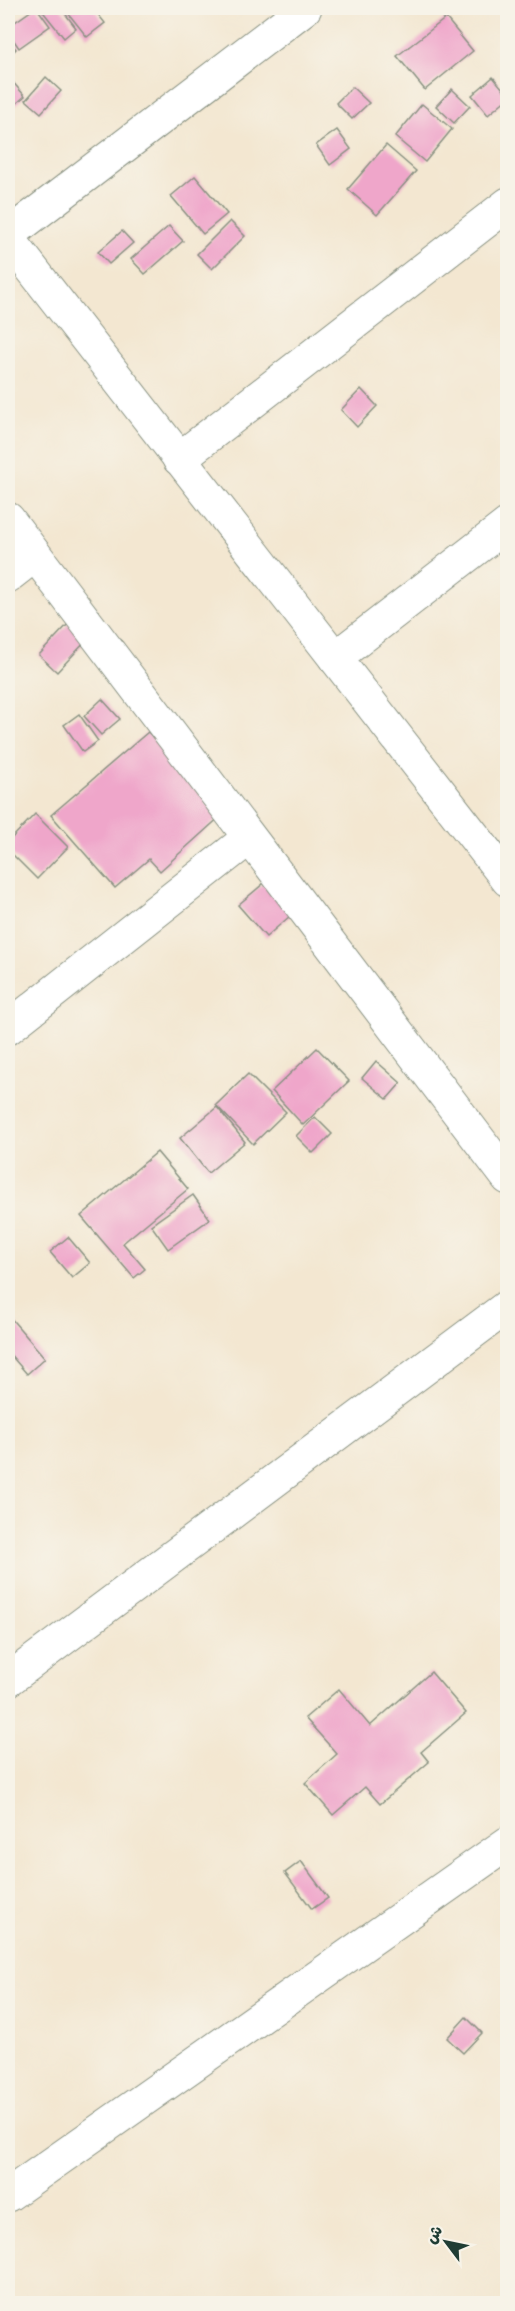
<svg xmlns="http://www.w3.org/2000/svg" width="515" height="2311" viewBox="0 0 515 2311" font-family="'Architects Daughter','Playpen Sans Arabic',sans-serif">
	<rect width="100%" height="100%" fill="#f7f3e8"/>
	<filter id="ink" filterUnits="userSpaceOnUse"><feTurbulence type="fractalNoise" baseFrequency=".0167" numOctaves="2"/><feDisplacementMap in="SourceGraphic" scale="12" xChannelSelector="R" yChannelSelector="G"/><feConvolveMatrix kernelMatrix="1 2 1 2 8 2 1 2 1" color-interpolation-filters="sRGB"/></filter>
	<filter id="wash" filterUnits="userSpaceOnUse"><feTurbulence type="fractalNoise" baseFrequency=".008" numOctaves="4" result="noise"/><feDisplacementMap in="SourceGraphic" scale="24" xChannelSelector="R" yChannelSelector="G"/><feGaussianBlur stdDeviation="1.35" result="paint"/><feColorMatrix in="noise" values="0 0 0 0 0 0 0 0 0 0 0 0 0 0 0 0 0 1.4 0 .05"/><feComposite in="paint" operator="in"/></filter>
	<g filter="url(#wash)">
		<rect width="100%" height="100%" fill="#f3e7d1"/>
		<g id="blocks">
			<!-- building -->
			<g fill="#efa6ca">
				<path d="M35,8h2l13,18 -31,22 -11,-16v-5z"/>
				<path d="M40,8h21l15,20 -12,10z"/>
				<path d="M64,8h29l12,15 -18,14z"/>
				<path d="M446,18l27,33 -48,39 -28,-34z"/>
				<path d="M8,40l8,9 -8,8z"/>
				<path d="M46,77l15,14 -20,22 -15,-13z"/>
				<path d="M493,77l15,18v3l-20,17 -16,-20z"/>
				<path d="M10,79l15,17 -17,15v-30z"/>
				<path d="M352,87l17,16 -17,16 -16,-16z"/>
				<path d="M452,89l18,17 -16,17 -18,-17z"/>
				<path d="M422,104l30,25 -27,33 -30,-25z"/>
				<path d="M337,130l14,19 -21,16 -14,-20z"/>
				<path d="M386,145l30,26 -39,44 -29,-26z"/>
				<path d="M195,176l32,38 -24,20 -32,-38z"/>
				<path d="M230,221l15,15 -33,33 -15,-15z"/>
				<path d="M169,226l14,15 -38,33 -14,-15z"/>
				<path d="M122,231l11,12 -24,21 -11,-12z"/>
				<path d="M361,389l16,17 -20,21 -16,-17z"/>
				<path d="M69,623l18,17 -30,32 -18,-17z"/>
				<path d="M102,699l18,20 -19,16 -17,-19z"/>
				<path d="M79,714l19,27 -15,11 -19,-27z"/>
				<path d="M148,732l74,83 -62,56 -11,-12 -34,29 -64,-73z"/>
				<path d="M35,814l33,33 -31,32 -29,-29v-8z"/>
				<path d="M270,878l28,31 -32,28 -28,-32z"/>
				<path d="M317,1048l32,33 -46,44 -31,-34z"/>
				<path d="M376,1061l25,22 -14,16 -25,-21z"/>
				<path d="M248,1074l38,38 -33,32 -37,-39z"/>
				<path d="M217,1107l28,35 -37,31 -28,-35z"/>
				<path d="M315,1117l17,17 -19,19 -17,-17z"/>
				<path d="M157,1152l31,37 -65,54 22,26 -11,9 -53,-62z"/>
				<path d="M193,1195l17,24 -42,30 -17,-24z"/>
				<path d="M68,1237l22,26 -18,15 -22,-26z"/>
				<path d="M8,1315l37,43 -18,16 -19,-22z"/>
				<path d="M431,1672l35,41 -45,39 8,10 -49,42 -15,-17 -32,28 -28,-32 32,-29 -32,-36 34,-29 31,37z"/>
				<path d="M301,1861l27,37 -16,11 -27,-36z"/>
				<path d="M466,2017l16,16 -19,20 -16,-15z"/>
			</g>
		</g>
	</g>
	<g filter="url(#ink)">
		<use href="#blocks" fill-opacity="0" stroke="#899282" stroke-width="1.5"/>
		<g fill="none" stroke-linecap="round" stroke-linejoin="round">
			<!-- minor casing -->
			<g stroke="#899282" stroke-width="35">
				<g id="minor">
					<path d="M8,235l297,-227"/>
					<path d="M8,238l500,642"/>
					<path d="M179,459l329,-255"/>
					<path d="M8,576l27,-21"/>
					<path d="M335,658l173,-134"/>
					<path d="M8,1028l241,-190"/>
					<path d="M8,1680l500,-374"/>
					<path d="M8,2195l500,-352"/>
				</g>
			</g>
			<!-- tertiary casing -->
			<g stroke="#899282" stroke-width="35">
				<path id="tertiary" d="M8,519l500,659"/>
			</g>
			<!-- minor -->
			<use href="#minor" stroke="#fff" stroke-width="33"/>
			<!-- tertiary -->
			<use href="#tertiary" stroke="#fff" stroke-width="33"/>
		</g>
	</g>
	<!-- margin -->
	<rect width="515" height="2311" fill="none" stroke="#f7f3e8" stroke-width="30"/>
	<!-- north arrow -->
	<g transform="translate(446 2242) rotate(302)" stroke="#f7f3e8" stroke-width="4.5" paint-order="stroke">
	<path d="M0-4.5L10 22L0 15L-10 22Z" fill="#1f3d34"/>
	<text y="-9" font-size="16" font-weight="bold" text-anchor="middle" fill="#1f3d34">ش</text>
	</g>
</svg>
